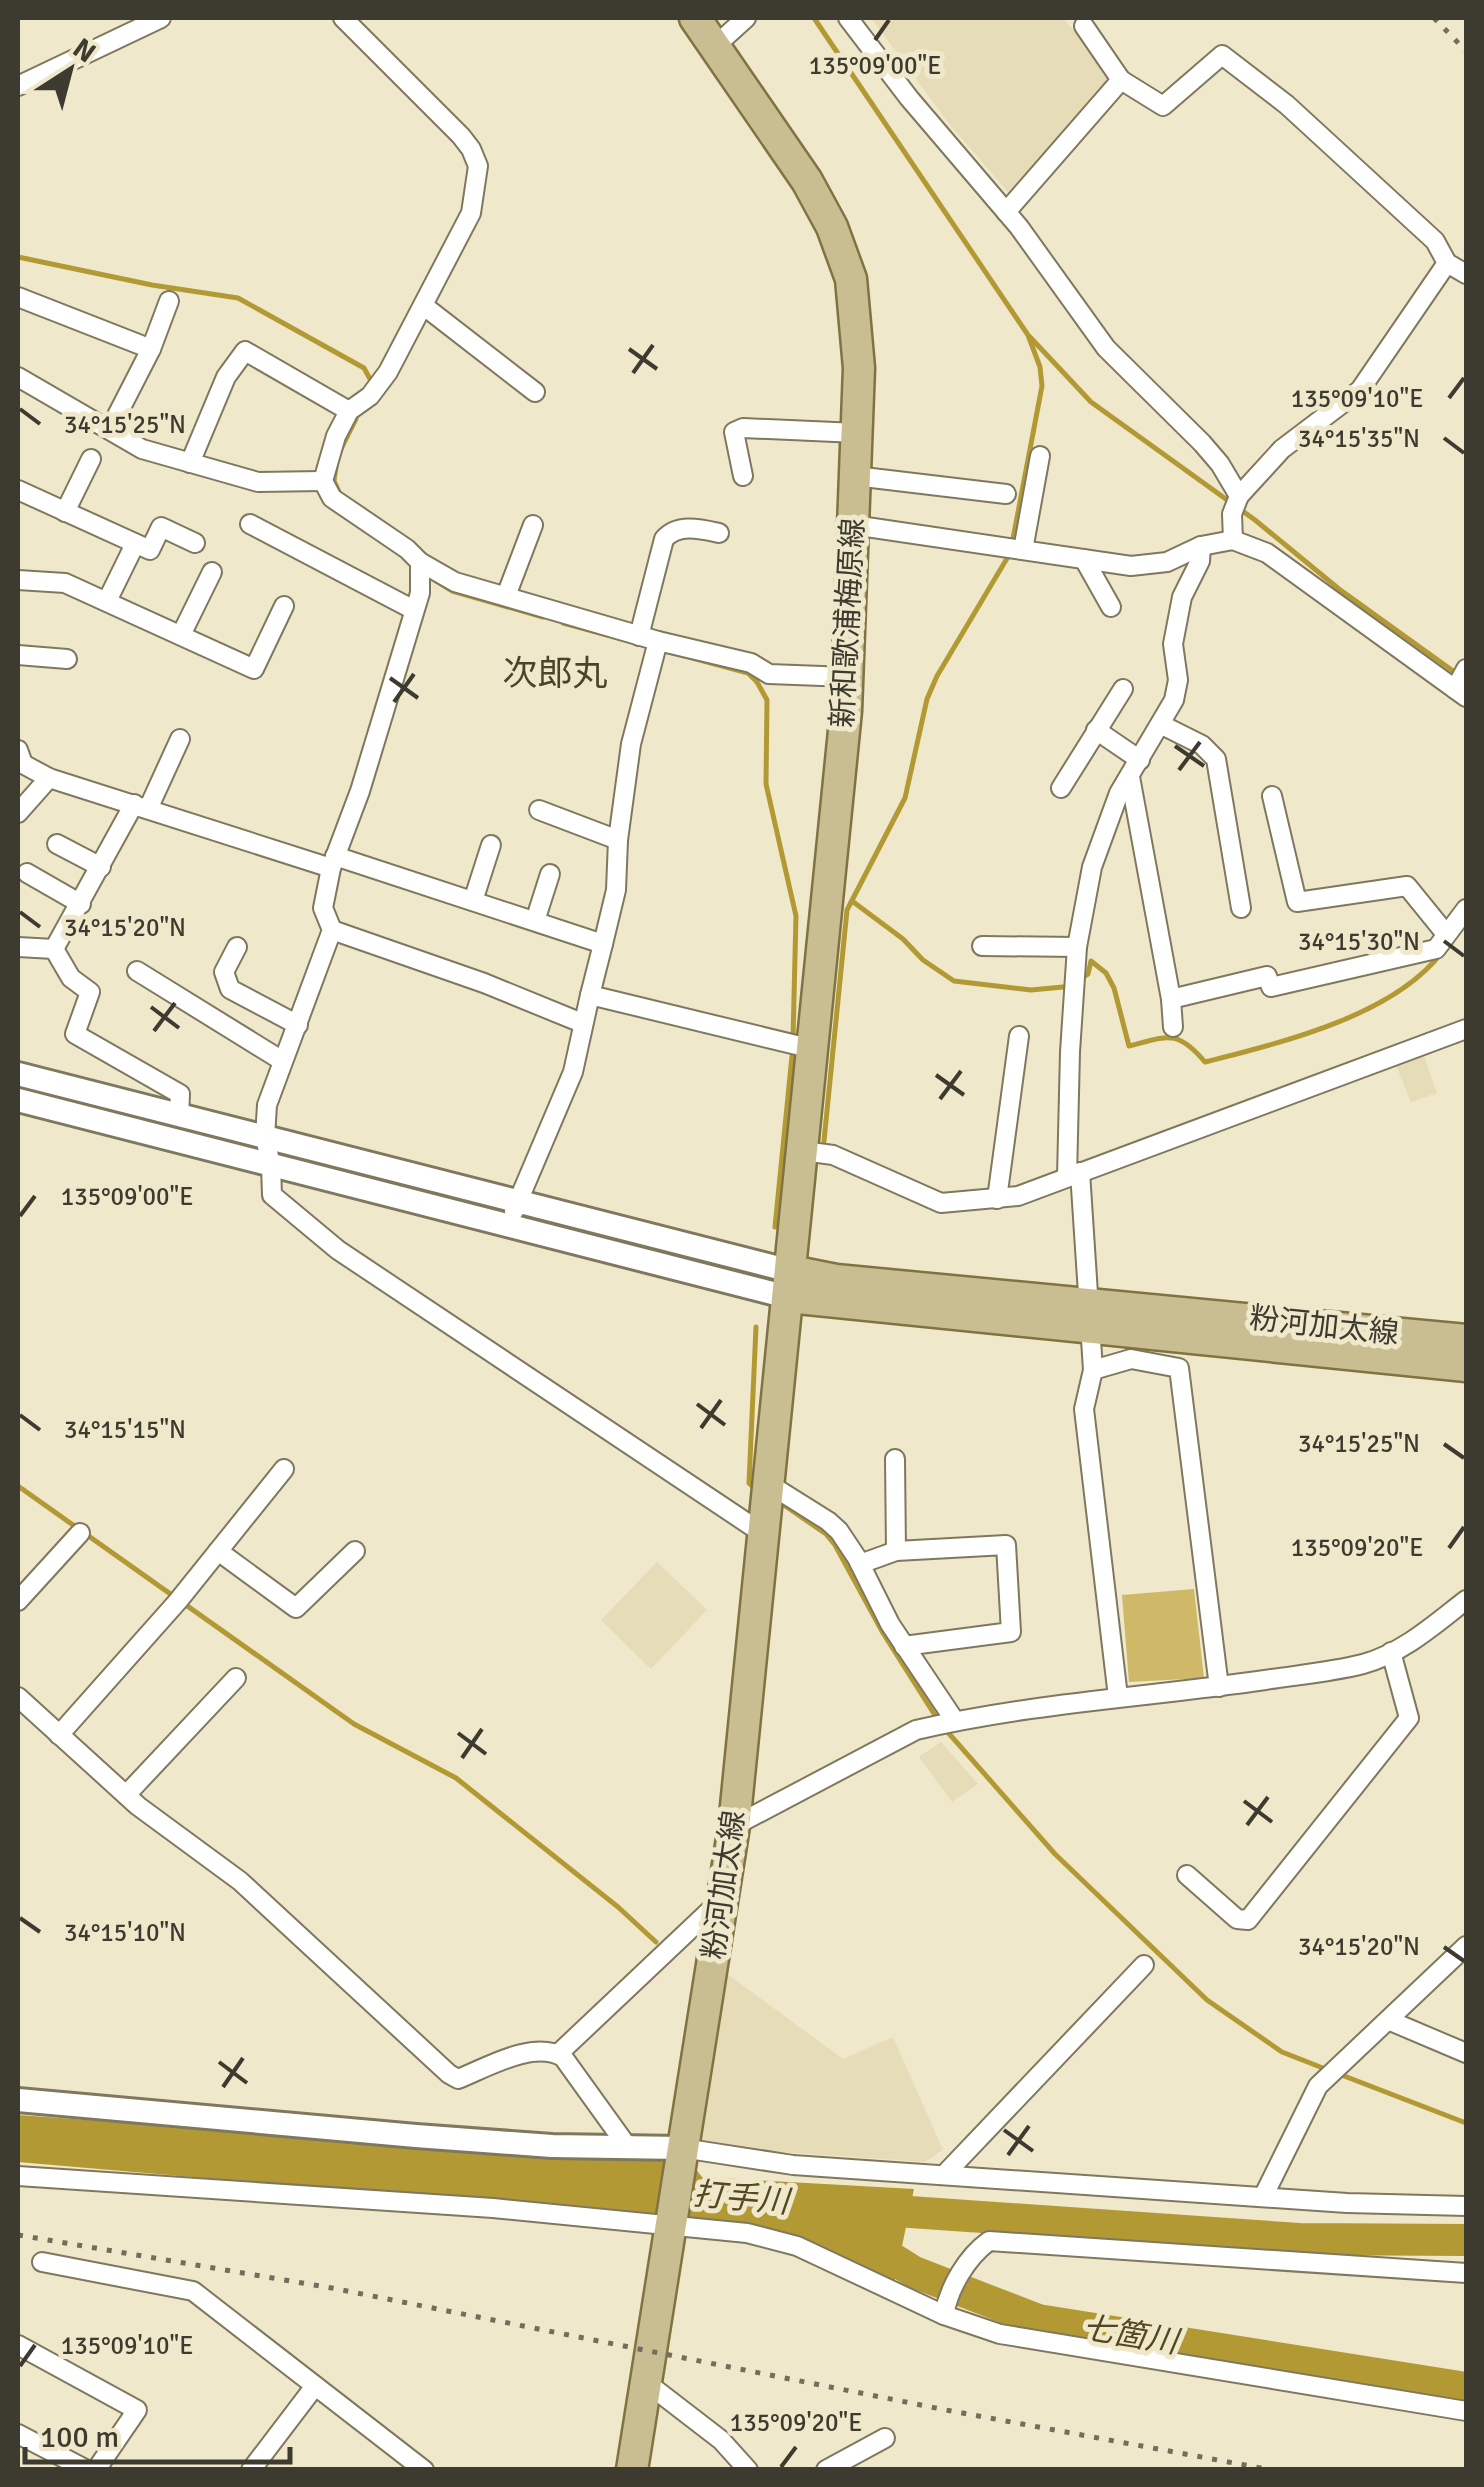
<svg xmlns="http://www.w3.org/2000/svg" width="1484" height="2487" viewBox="0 0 1484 2487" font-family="Signika,'Noto Sans JP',sans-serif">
	<rect width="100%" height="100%" fill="#efe8cb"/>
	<!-- built -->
	<g fill="#e6dcb8">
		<path d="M871,18h192l49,58 -2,11 -94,103 -8,2 -58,-67z"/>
		<path d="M1423,1053l14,40 -26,9 -16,-39z"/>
		<path d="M657,1562l50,48 -56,59 -50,-49z"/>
		<path d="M941,1742l37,42 -26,18 -33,-45z"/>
		<path d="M723,1971l120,88 50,-22 50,113 -18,12 -228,-16z"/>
	</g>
	<!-- green -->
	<path fill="#cfb968" d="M1194,1589l10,89 -75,4 -7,-87z"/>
	<!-- water -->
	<path fill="#b39933" d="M18,2115l673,48 11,14 212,12 -20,95 -107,-51 -36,-8 -733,-63z"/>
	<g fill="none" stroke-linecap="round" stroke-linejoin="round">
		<!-- stream -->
		<g stroke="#b39933" stroke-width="5">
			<path d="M814,18l214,317 12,32 2,19 -30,158"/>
			<path d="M18,257l134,28 86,13 126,70 6,11"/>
			<path d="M1030,337l61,65 164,118 84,69 121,87"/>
			<path d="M340,451l16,-32"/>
			<path d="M336,467l-2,14 6,13"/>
			<path d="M436,581l16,10 91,26"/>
			<path d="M563,623l185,50 9,9 10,18 -1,84 30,132 -3,123"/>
			<path d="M852,901l51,38 20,21 31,21 77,9 32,-3"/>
			<path d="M1083,977l5,-3 3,-13 15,12 8,15 15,58c39,-10 48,-17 76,16 75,-19 189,-46 237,-110"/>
			<path d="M824,1141l23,-231 58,-112 22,-99 10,-23 72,-121"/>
			<path d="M775,1227l17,-171"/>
			<path d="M751,1485l-2,-2 7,-156"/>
			<path d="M18,1486l336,238 102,54 162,129 38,35"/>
			<path d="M781,1503l45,31 9,11 48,88 55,87"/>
			<path d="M945,1729l110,125 152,146 75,52 46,18"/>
			<path d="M1339,2074l127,49"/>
		</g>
		<!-- river -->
		<g stroke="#b39933" stroke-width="32">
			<path d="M867,2209l432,30 167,1"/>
			<path d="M863,2240l51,32 124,48 428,68"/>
		</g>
		<!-- minor casing -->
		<g stroke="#7f785e" stroke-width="22">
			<g id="minor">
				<path d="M343,18l118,118 10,13 7,17 -7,47 -83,159 -18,24 -21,15 -13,25 -13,45 9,17 75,51 13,13 35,20 203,59 93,22 18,11 79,3"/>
				<path d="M848,18l61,80 110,129 87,121 96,95 18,21 19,32 -7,18 1,26"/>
				<path d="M1084,26l37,54"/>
				<path d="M714,47l32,-29"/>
				<path d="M18,86l143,-68"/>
				<path d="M1006,212l115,-132 42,26 59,-51 65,50 148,136 12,22 19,11"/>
				<path d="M18,297l133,52 -41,80"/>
				<path d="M424,306l111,86"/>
				<path d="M151,349l18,-48"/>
				<path d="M18,377l124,72 116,33 65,-1"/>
				<path d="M190,463l36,-86 19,-26 104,60"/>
				<path d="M743,476l-9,-44 9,-4 114,5"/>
				<path d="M855,476l151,18"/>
				<path d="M18,490l132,60 11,-23 34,16"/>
				<path d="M1239,496l43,-47 78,-59 87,-127"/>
				<path d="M65,512l26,-53"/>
				<path d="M250,524l164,86"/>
				<path d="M853,525l278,41 36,-4 34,-16 32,-6 34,13 199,144"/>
				<path d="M1023,550l17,-94"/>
				<path d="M1084,559l27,48"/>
				<path d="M420,562v31l-60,198 -29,77 -8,40 9,22 -65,175 -2,32 6,29 1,29 66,55 427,285"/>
				<path d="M18,580l47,3 189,86 30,-63"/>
				<path d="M506,596l27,-71"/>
				<path d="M107,601l28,-57"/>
				<path d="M181,635l31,-63"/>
				<path d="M639,636l25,-97c14,-16 37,-10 55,-6"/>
				<path d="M18,655l49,4"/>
				<path d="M1455,689l11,-20"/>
				<path d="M1162,725l40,20 14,14 25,149"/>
				<path d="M1096,730l44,30"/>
				<path d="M18,750l5,14 26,14 282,90"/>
				<path d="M1130,777l41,222"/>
				<path d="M1061,788l62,-99"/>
				<path d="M1272,796l25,106 110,-16 39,48"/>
				<path d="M148,809l32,-70"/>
				<path d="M539,810l79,30"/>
				<path d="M18,813l31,-35"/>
				<path d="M57,844l44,23"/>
				<path d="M335,856l268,88 -13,51 223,54"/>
				<path d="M27,873l54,31"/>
				<path d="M473,901l18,-56"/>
				<path d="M535,921l15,-47"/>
				<path d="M332,930l152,53 98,40"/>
				<path d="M603,944l13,-54 2,-50 13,-96 27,-103"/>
				<path d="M982,946l95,1"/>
				<path d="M18,947l36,2 17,29 19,14 -15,42 105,60 -1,22"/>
				<path d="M237,947l-13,25 6,17 68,36"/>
				<path d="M54,949l80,-145"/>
				<path d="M137,971l144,89"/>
				<path d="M1173,1027l-2,-28 96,-23 4,11 165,-38 30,-40"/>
				<path d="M803,1151l30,4 108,48 77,-7 448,-167"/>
				<path d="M1080,1172l13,198 -9,39 34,288"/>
				<path d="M1067,1177l3,-125 7,-105 15,-80 27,-74 55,-93 4,-20 -5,-36 9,-47 18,-36 1,-15"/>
				<path d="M997,1199l22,-163"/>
				<path d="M514,1211l59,-139 17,-77"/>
				<path d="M1093,1370l38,-11 48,9 40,319"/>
				<path d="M895,1459l1,92"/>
				<path d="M769,1484l59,37 11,10 18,27 33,66 65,97"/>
				<path d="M218,1551l78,57 59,-57"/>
				<path d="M860,1564l36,-13 110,-6 5,87 -107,14"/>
				<path d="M18,1601l62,-68"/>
				<path d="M18,1697l120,109 102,75 209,193 9,5c30,-12 75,-39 105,-22l64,89"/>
				<path d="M59,1735l119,-134 106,-132"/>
				<path d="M126,1795l110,-117"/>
				<path d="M734,1826l182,-96c115,-27 233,-33 349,-50 32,-5 67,-8 98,-16 40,-11 72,-40 103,-64"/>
				<path d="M1187,1875l50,44 11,1 161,-202 -18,-66"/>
				<path d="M1388,2020l78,33"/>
				<path d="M558,2054l163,-154"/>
				<path d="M682,2148l111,17 554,38 119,3"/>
				<path d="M944,2175l200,-210"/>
				<path d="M18,2176l475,32 254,25 50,13 147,69c5,-28 23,-58 45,-74l477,32"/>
				<path d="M1263,2197l55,-111 148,-140"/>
				<path d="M42,2262l151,29 231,179"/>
				<path d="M944,2315l56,19 466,77"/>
				<path d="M18,2345l119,65 -41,60"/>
				<path d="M647,2383l74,57 27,30"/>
				<path d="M18,2434l69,36"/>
				<path d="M251,2470l64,-84"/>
				<path d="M826,2470l59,-32"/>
			</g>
		</g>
		<!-- tertiary casing -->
		<g stroke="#7f785e" stroke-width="28">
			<g id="tertiary">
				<path d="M18,1074l773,197"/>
				<path d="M18,1100l770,197"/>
				<path d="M18,2100l398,36 136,10 130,2"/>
			</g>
		</g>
		<!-- primary casing -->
		<g stroke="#817341" stroke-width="35">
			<g id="primary">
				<path d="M791,1271l45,9 630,60"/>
				<path d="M788,1297l678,69"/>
				<path d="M632,2470l102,-644 112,-1115 13,-343 -8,-89 -19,-52 -25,-46 -112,-163"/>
			</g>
		</g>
		<!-- minor -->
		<use href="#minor" stroke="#fff" stroke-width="18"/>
		<!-- tertiary -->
		<use href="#tertiary" stroke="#fff" stroke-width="22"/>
		<!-- primary -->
		<use href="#primary" stroke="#c9bd92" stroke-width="30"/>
		<!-- rail -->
		<g stroke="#726e5e" stroke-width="5" stroke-dasharray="5 10" stroke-linecap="butt">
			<path d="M1434,18l32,33"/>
			<path d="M18,2235l314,53 614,122 326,60"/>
		</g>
	</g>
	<!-- ticks -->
	<path fill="none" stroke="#3d3a2f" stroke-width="4" d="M875,40l14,-20M629,349l28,20M633,373l20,-28M1449,398l15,-20M20,409l20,15M1444,438l20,15M390,678l28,20M394,702l20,-28M1175,746l29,20M1179,770l21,-28M20,912l20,15M1444,941l20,15M151,1007l28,21M154,1031l21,-28M936,1075l28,20M940,1099l21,-28M20,1216l15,-20M697,1404l28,21M20,1415l20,15M701,1428l20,-28M1444,1444l20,14M1449,1548l15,-21M458,1733l28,21M462,1758l20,-29M1244,1801l28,21M1247,1825l21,-28M20,1918l20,14M1444,1947l20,14M219,2062l28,21M223,2087l20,-29M1004,2130l29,21M1008,2155l21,-29M20,2366l15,-21M781,2467l15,-20"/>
	<g text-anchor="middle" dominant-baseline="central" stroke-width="10" stroke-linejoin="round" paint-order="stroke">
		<!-- street labels -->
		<g font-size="30" fill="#3d3a2f" stroke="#efe8cb">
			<text transform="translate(848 623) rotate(-87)">新和歌浦梅原線</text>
			<text transform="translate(1324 1326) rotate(6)">粉河加太線</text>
			<text transform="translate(724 1885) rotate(-82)">粉河加太線</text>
		</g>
		<!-- water labels -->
		<g font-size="32" font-style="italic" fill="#53481f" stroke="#efe8cb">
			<text transform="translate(741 2198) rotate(5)">打手川</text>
			<text transform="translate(1130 2335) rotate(9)">七箇川</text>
		</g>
		<!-- quarter labels -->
		<g font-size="35" fill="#4a442c" stroke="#efe8cb">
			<text x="555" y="673">次郎丸</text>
		</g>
	</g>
	<g font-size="25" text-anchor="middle" fill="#3d3a2f" stroke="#efe8cb" stroke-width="10" stroke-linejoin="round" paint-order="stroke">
		<text x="875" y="74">135°09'00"E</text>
		<text x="1357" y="407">135°09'10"E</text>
		<text x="125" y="433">34°15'25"N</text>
		<text x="1359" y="447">34°15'35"N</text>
		<text x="125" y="936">34°15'20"N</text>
		<text x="1359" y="950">34°15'30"N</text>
		<text x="127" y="1205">135°09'00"E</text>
		<text x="125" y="1438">34°15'15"N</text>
		<text x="1359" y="1452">34°15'25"N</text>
		<text x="1357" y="1556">135°09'20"E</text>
		<text x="125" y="1941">34°15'10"N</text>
		<text x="1359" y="1955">34°15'20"N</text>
		<text x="127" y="2354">135°09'10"E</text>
		<text x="796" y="2431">135°09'20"E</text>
	</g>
	<!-- border -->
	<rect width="1484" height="2487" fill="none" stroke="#3d3a2f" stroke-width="40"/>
	<!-- north arrow -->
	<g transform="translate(70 70) rotate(36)" stroke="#efe8cb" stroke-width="8" paint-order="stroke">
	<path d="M0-8L18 38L0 25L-18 38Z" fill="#3d3a2f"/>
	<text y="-15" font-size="28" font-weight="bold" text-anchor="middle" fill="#3d3a2f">N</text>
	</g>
	<!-- scale -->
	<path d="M25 2447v15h265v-15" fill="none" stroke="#3d3a2f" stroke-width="5"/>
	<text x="40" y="2447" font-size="30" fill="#3d3a2f" stroke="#efe8cb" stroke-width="8" paint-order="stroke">100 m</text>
</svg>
